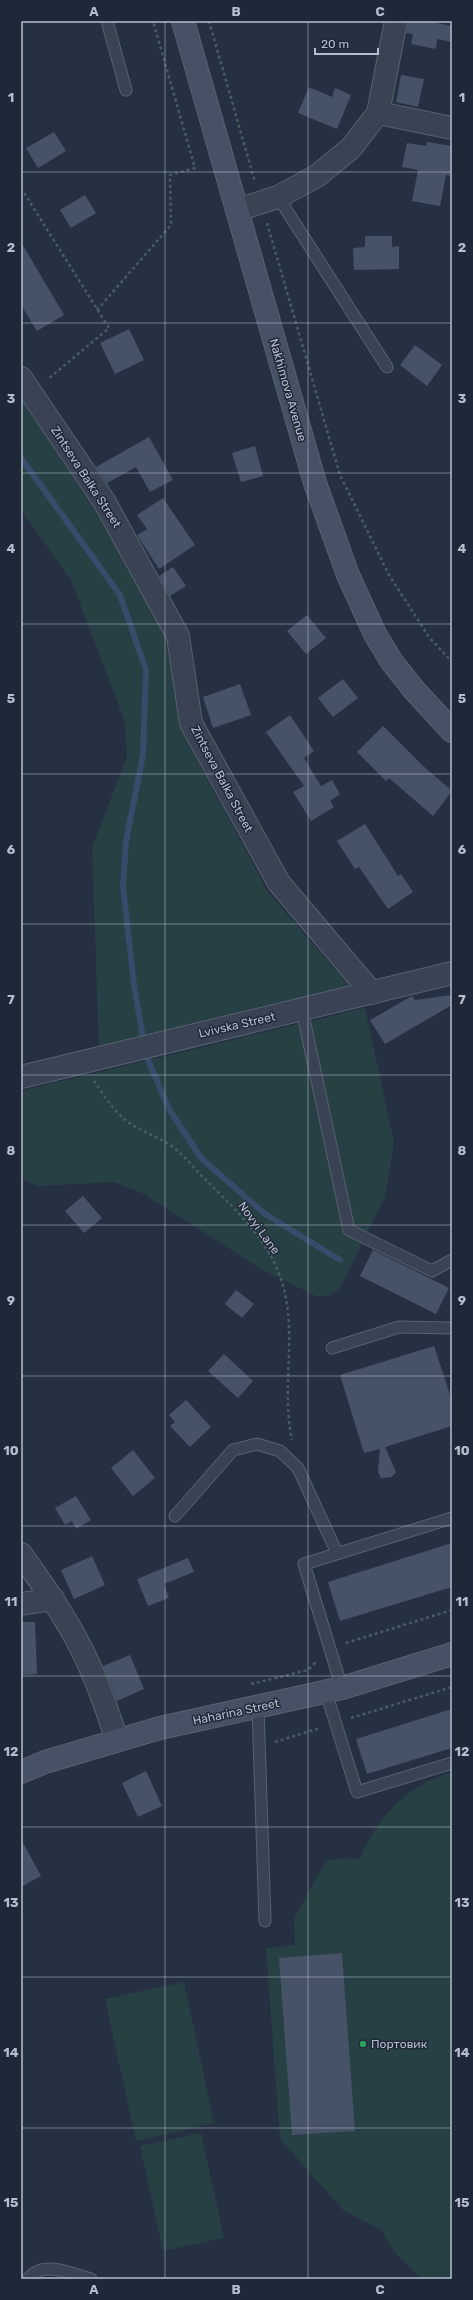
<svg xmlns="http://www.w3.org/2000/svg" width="473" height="2300" viewBox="0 0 473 2300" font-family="Rubik,sans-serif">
	<rect width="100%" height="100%" fill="#253143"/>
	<!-- green -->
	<g fill="#274044">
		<path d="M21,400l74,110 71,127 14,91 88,164 82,94 -251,61 -7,-200 35,-90 -2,-35 -54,-142 -50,-70z"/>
		<path d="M365,1008l29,134 -9,55 -45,91 -11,8h-13l-55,-27 -117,-75 -30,-12 -76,4 -17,-7v-88z"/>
		<path d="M452,1772v507h-30l-27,-26 -14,-23 -38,-20 -63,-71 -14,-191 29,-3 -1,-26 32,-59 34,-2c18,-41 47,-73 92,-86z"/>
		<path d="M184,1982l30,141 -78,18 -31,-142z"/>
		<path d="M201,2133l23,105 -61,13 -23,-105z"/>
	</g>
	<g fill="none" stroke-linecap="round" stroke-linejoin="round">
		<!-- stream -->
		<path stroke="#384b6b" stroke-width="6" d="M21,458l99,137 26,75 -3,85 -17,86 -3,45 11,99 12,70 23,54 32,49 64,56 75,46"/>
	</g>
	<!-- building -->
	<g fill="#465268">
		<path d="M408,21h18l26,5v16l-15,-3 -1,10 -25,-5 2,-10 -7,-1z"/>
		<path d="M401,75l23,4 -6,28 -22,-5z"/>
		<path d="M309,87l23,10 3,-9 16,7 -14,34 -39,-16z"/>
		<path d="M54,132l12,19 -28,17 -12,-20z"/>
		<path d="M427,142l25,4v30l-6,-1 -6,31 -28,-5 6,-31 -16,-3 5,-24 19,3z"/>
		<path d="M85,195l11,18 -25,15 -11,-18z"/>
		<path d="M365,236h27v11l7,-1v23l-45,1 -1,-22 12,-1z"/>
		<path d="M21,242l43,73 -27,16 -16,-26z"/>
		<path d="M129,329l15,31 -29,14 -15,-31z"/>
		<path d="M415,345l27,20 -15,21 -27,-21z"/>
		<path d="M149,437l24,43 -23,12 -14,-25 -29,16 -11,-16z"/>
		<path d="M255,446l8,30 -22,6 -9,-29z"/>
		<path d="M163,498l32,47 -36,24 -22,-34 10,-6 -10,-14z"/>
		<path d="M173,567l13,19 -16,10 -11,-20z"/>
		<path d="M307,615l19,23 -20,16 -19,-23z"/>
		<path d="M343,679l15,19 -25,19 -15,-19z"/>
		<path d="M240,684l11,31 -38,13 -10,-31z"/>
		<path d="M290,715l24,36 -10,7 17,28 11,-6 8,14 -10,7 4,6 -23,14 -18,-29 11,-6 -38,-54z"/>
		<path d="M383,726l38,38 31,27 -19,25 -44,-38 -3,3 -29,-29z"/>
		<path d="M365,824l33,52 3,-2 12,18 -25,17 -29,-42 -4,2 -18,-28z"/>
		<path d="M452,995v10l-67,39 -15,-24 42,-24 3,4z"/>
		<path d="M83,1196l19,22 -18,15 -19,-22z"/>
		<path d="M373,1250l76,38 -13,26 -76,-38z"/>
		<path d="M236,1290l18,14 -12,14 -17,-14z"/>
		<path d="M434,1346l18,55v25l-67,21 11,25 -4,5 -11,1 -3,-6 2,-23 -16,4 -24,-78z"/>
		<path d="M224,1354l29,27 -15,17 -30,-27z"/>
		<path d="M186,1400l25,27 -21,20 -20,-21 5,-4 -6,-7z"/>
		<path d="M133,1450l22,28 -22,18 -22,-28z"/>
		<path d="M76,1496l15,24 -15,9 -4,-8 -7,4 -10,-17z"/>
		<path d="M452,1543v44l-112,34 -12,-39z"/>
		<path d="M92,1556l13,29 -31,14 -13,-29z"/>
		<path d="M188,1558l6,14 -30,12 5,14 -21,8 -11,-27z"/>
		<path d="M21,1622h14l2,52 -16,1z"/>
		<path d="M130,1655l14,34 -27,12 -14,-35z"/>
		<path d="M452,1709v39l-85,26 -11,-35z"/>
		<path d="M146,1771l16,35 -24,11 -16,-34z"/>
		<path d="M21,1839l20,37 -20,11z"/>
		<path d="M342,1953l13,178 -63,4 -13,-177z"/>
	</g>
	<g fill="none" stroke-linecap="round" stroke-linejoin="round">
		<!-- lane casing -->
		<g stroke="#576170" stroke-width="13">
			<g id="lane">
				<path d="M107,21l19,69"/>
				<path d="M278,197l109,170"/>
				<path d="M302,1010l47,220 83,41 20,-11"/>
				<path d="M332,1348l67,-21 53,1"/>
				<path d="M175,1516l58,-66 24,-6 23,7 18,17 39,85"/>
				<path d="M342,1688l-38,-124 148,-46"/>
				<path d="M326,1692l31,100 95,-29"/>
				<path d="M258,1708l7,213"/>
				<path d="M28,2279c15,-20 43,-5 63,0"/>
			</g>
		</g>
		<!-- street casing -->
		<g stroke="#576170" stroke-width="24">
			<g id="street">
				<path d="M378,113l74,15"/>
				<path d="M237,210l41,-13 39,-21 34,-28 27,-35 18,-92"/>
				<path d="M21,378l83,123 74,135 13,87 88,160 93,110"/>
				<path d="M21,1077l431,-104"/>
				<path d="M21,1554c22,31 45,63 62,98 14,28 24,58 34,88"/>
				<path d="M21,1604l32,-5"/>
			</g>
		</g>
		<!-- secondary casing -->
		<g stroke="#576170" stroke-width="24">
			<g id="secondary">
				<path d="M183,21l132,462 33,92 27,59 17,28 23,29 37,40"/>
				<path d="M21,1772l24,-10 115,-34 182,-40 110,-34"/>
			</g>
		</g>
		<!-- path -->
		<g stroke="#455d61" stroke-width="2.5" stroke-dasharray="3 3" stroke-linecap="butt">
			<path d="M209,21l46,161"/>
			<path d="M21,188l88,140 -62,52"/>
			<path d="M267,223l73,252 49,100 40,62 23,25"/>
			<path d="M97,310l74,-85 -1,-50 25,-7 -42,-147"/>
			<path d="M94,1081c10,14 20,31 34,41 14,10 31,15 45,25 11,8 19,19 28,28 29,29 64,61 78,99 21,53 1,112 13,166"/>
			<path d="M346,1643l106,-33"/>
			<path d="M251,1684l57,-14 9,-9"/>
			<path d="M351,1718l101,-31"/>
			<path d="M275,1742l45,-14"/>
		</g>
		<!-- lane -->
		<use href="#lane" stroke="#394353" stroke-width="11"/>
		<!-- street -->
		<use href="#street" stroke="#394353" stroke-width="22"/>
		<!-- secondary -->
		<use href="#secondary" stroke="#475166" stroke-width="22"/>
	</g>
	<!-- grid -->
	<path fill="none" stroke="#b6becd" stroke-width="1" stroke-opacity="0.55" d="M165,21v2258M308,21v2258M21,172h431M21,323h431M21,473h431M21,624h431M21,774h431M21,924h431M21,1075h431M21,1225h431M21,1376h431M21,1526h431M21,1676h431M21,1827h431M21,1977h431M21,2128h431"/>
	<!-- markers -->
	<circle fill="#2e9e5b" stroke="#1e2838" stroke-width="1.5" cx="363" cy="2044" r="4"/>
	<g text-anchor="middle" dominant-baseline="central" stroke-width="3" stroke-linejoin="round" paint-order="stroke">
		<!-- street labels -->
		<g font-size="12" fill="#b6becd" stroke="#1e2838">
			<text transform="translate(288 390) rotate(74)">Nakhimova Avenue</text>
			<text transform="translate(86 477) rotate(57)">Zintseva Balka Street</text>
			<text transform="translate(222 779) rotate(62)">Zintseva Balka Street</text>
			<text transform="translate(237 1025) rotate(-13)">Lvivska Street</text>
			<text transform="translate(259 1228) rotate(54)">Novyi Lane</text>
			<text transform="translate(236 1712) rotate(-12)">Haharina Street</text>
		</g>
		<!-- poi labels -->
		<g font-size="12" fill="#b6becd" stroke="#1e2838" text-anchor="start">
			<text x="371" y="2044">Портовик</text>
		</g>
	</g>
	<!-- border -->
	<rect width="473" height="2300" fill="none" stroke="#1e2838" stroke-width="44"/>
	<!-- scale -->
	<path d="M315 48v6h63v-6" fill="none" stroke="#b6becd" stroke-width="2"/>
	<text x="321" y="48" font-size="12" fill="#b6becd" stroke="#1e2838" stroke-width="3" paint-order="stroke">20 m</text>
	<rect x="22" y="22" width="429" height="2256" fill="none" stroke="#b6becd" stroke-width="1.5"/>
	<g font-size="13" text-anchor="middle" font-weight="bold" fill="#b6becd">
		<text x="94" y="16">A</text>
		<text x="236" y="16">B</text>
		<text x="380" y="16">C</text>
		<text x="11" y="102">1</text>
		<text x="462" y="102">1</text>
		<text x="11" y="252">2</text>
		<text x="462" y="252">2</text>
		<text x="11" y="403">3</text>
		<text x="462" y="403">3</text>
		<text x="11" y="553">4</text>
		<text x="462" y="553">4</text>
		<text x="11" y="703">5</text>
		<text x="462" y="703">5</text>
		<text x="11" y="854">6</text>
		<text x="462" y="854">6</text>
		<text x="11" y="1004">7</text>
		<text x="462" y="1004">7</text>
		<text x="11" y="1155">8</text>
		<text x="462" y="1155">8</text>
		<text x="11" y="1305">9</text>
		<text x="462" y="1305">9</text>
		<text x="11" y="1455">10</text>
		<text x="462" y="1455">10</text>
		<text x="11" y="1606">11</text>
		<text x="462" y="1606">11</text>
		<text x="11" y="1756">12</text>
		<text x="462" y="1756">12</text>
		<text x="11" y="1907">13</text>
		<text x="462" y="1907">13</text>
		<text x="11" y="2057">14</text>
		<text x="462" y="2057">14</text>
		<text x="11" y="2207">15</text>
		<text x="462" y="2207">15</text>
		<text x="94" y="2294">A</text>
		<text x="236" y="2294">B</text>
		<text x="380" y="2294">C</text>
	</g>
</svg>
